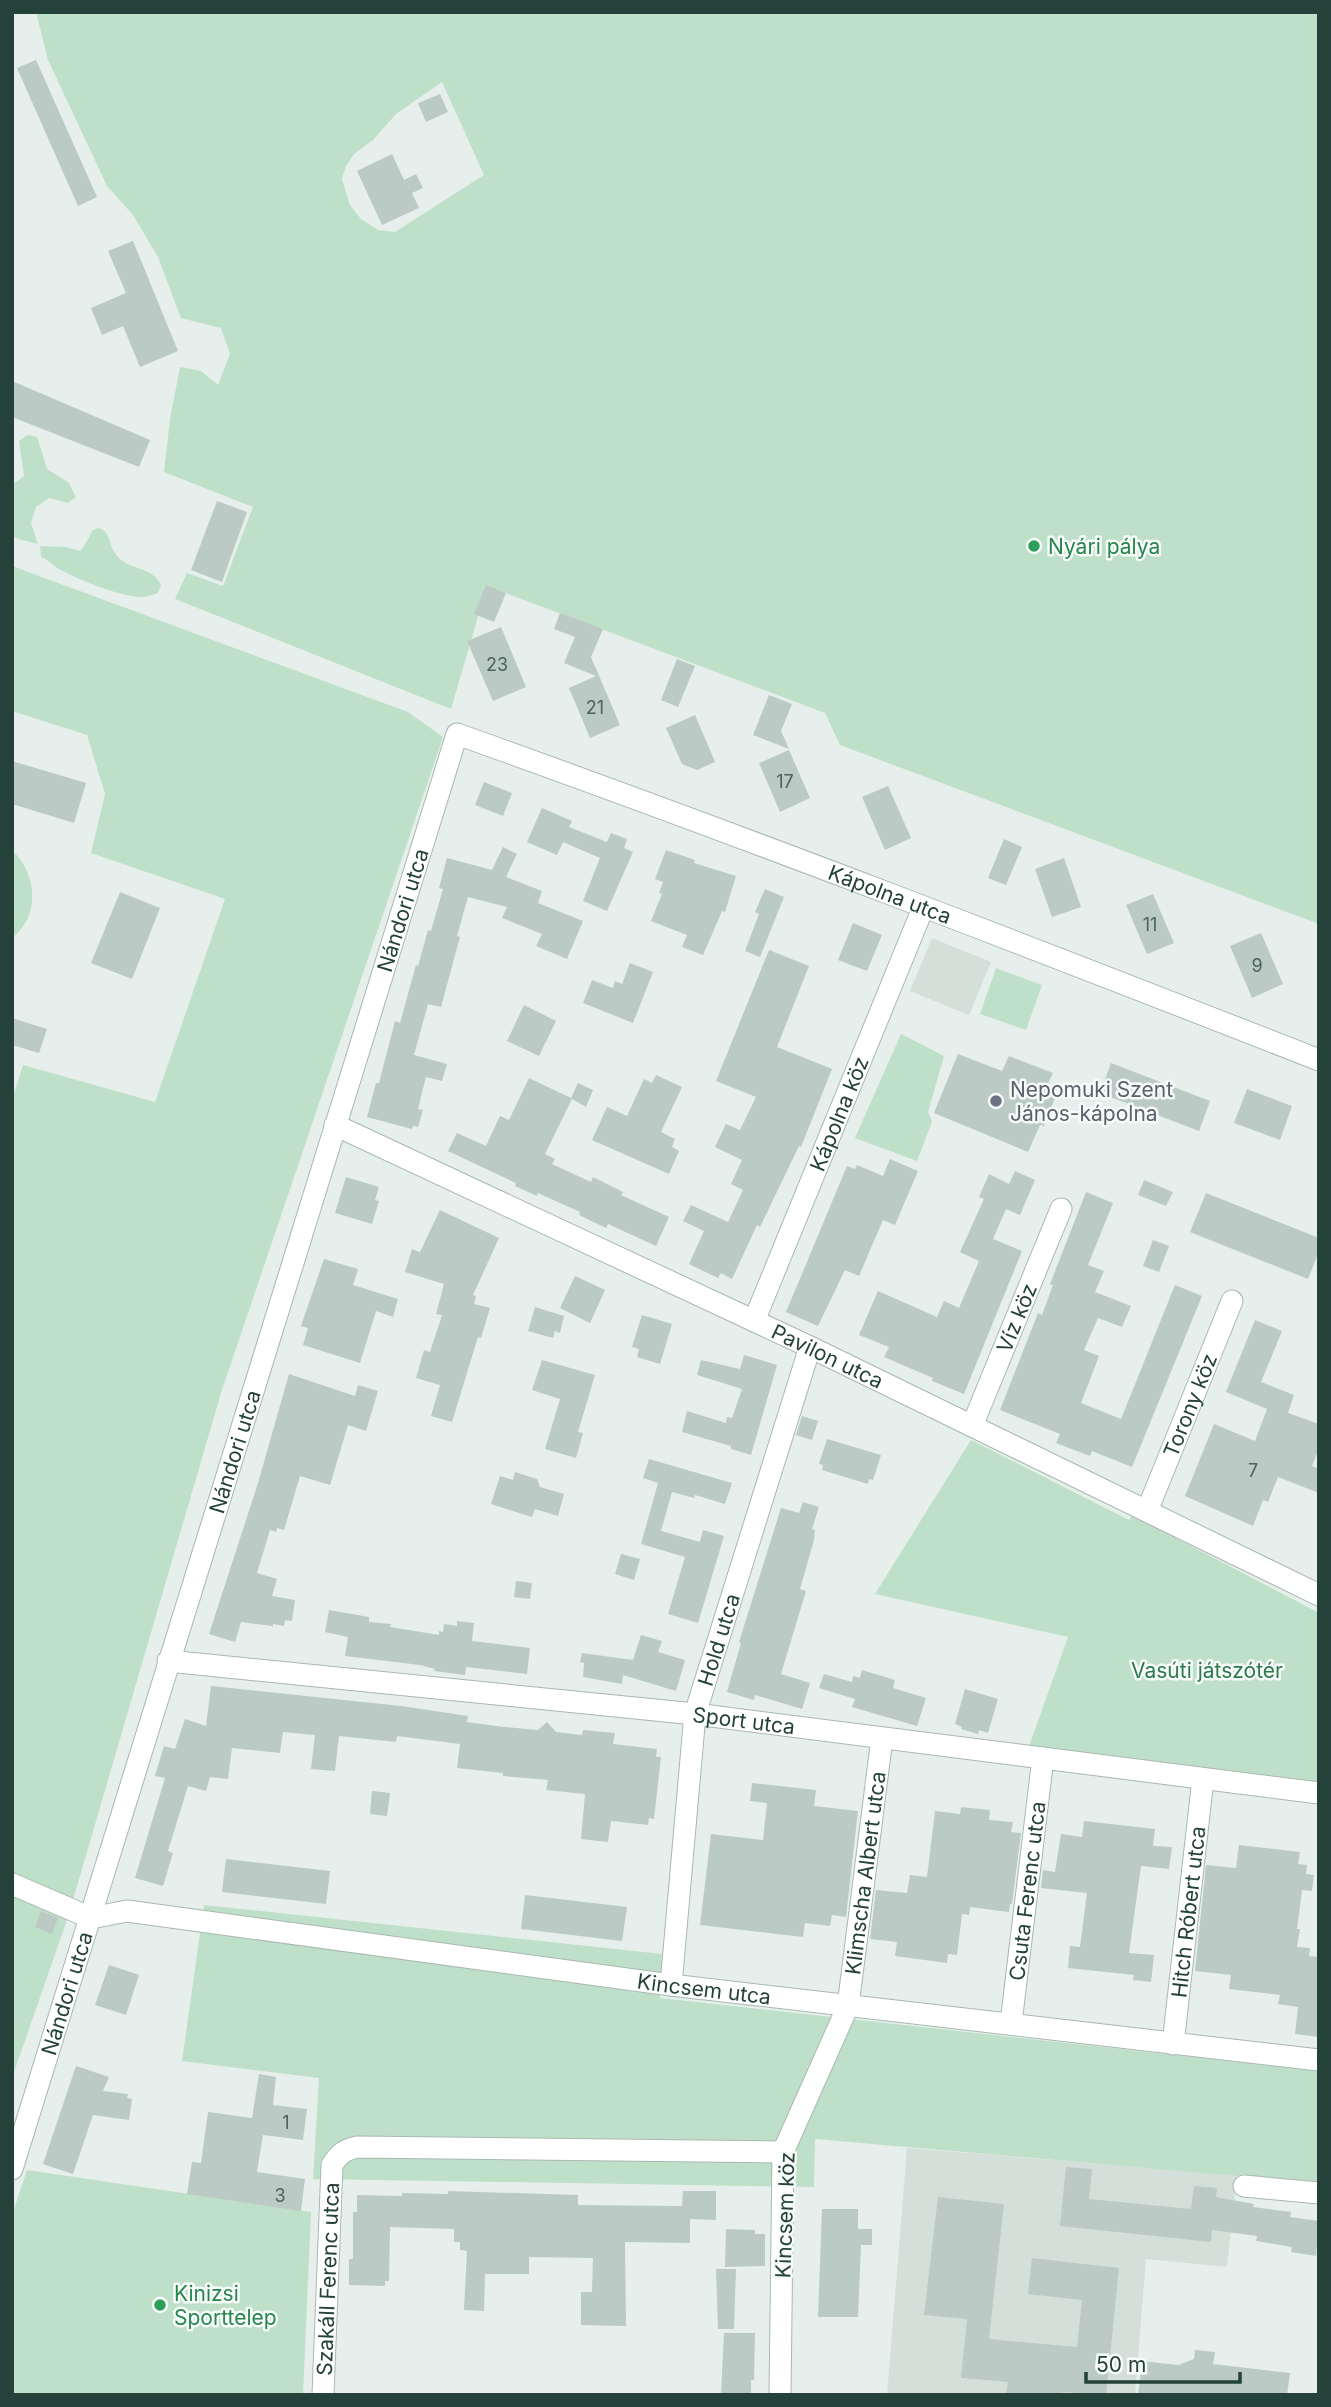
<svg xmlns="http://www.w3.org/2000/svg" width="1331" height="2407" viewBox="0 0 1331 2407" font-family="Inter,sans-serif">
	<rect width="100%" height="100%" fill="#e6efeb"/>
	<!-- built -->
	<g fill="#d4dfda">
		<path d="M932,938l59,24 -22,53 -59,-24z"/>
		<path d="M907,2148l330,27 -10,92 -81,-8 -11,136h-248z"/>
	</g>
	<!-- green -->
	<g fill="#bfe0c8" fill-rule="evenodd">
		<path d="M36,12h1283v912l-479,-179 -15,-32 -338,-127 -36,123 -276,-110 12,-26 36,13 30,-79 -89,-35 6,-53 10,-52 21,4 17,14 12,-31 -9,-26 -40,-10 -23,-61 -25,-42 -26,-29 -59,-126zM442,82l42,93 -89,57 -17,-2 -17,-11 -11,-14 -8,-26 4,-13 8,-12 19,-14 23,-26z"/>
		<path d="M27,435l10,2 10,32 22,14 7,14 -8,6 -19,-5 -13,9 -5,16 7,21 -20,-5 -6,-4v-50l12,-9 -5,-35z"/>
		<path d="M98,528c14,3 10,20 21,30 12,12 34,9 42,27l-3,8c-7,2 -14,5 -21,4 -25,-4 -56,-16 -78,-28 -7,-4 -10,-9 -18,-12l-1,-11 25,1 16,4 12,-21z"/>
		<path d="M12,566l396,146 35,25 -222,656 -153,524 -56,161v-978l11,-35 132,37 70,-203 -134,-46 14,-59 -18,-59 -75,-24z"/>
		<path d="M12,850c25,24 29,65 0,88z"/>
		<path d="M996,968l46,17 -16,45 -46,-16z"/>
		<path d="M901,1034l43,22 -16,56 4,10 -15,39 -62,-23z"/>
		<path d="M971,1440l158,80 3,-5 187,98v171l-291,-35 40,-112 -193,-43z"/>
		<path d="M204,1905l458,49 -2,44 659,73v112l-504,-44 -1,48 -501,-8 6,-101 -137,-17z"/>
		<path d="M27,2170l284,42 -8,183h-291v-180z"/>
	</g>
	<!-- building -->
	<g fill="#bbcac4">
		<path d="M36,60l61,137 -19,9 -61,-138z"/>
		<path d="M440,94l8,18 -22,10 -8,-19z"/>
		<path d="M392,154l12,26 12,-6 7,14 -11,5 7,15 -37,17 -25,-54z"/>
		<path d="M133,241l45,110 -38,16 -17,-41 -21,9 -11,-27 35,-15 -18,-42z"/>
		<path d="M12,381l138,59 -11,27 -127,-50z"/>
		<path d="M217,501l30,11 -25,70 -31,-12z"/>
		<path d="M486,585l20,8 -12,29 -20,-8z"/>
		<path d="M560,613l43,16 -12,28 29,68 -30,13 -21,-50 27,-12 -32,-13 11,-26 -21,-8z"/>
		<path d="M501,627l25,60 -33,14 -26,-60z"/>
		<path d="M677,659l18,7 -17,41 -17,-7z"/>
		<path d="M769,695l23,9 -11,27 8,18 -36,-14z"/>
		<path d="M695,715l20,47 -18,8 -15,-6 -16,-36z"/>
		<path d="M789,750l21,48 -30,14 -21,-49z"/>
		<path d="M12,761l74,22 -12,40 -62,-19z"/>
		<path d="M484,782l28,11 -9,23 -28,-11z"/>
		<path d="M888,786l23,52 -26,12 -23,-53z"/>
		<path d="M542,808l30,13 -3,6 38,15 4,-9 16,6 -3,9 9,4 -26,59 -24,-10 17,-43 -37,-16 -6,13 -30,-13z"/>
		<path d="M1004,839l18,8 -16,38 -18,-7z"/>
		<path d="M503,847l14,7 -11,23 36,14 -4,12 45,18 -16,38 -31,-13 6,-12 -40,-16 5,-11 -39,-10 -11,39 3,1 -19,70 -13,-3 -14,51 33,9 -5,17 -16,-4 -8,32 5,1 -5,17 -5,-1 -1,3 -45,-12 9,-34h3l16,-62 5,2 16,-58 2,1 10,-36 3,1 12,-42 -4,-1 8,-30 45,12z"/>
		<path d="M666,850l29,10 -1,3 42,13 -11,36 -3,-1 -19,44 -21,-8 5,-12 -36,-14 11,-27 -3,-1 4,-11 -8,-3z"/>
		<path d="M1064,858l17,49 -29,10 -17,-48z"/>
		<path d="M765,889l19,8 -24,60 -15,-6 14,-37 -4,-2z"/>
		<path d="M120,892l40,16 -28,71 -41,-16z"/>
		<path d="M1153,894l21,49 -27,11 -21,-49z"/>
		<path d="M853,923l29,12 -15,36 -29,-11z"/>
		<path d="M1261,933l22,51 -31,14 -22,-52z"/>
		<path d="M769,950l40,16 -32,81 55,22 -31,78 -2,-1 -39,81 -3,-2 -25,54 -11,-6 -3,5 -29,-14 15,-33 -21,-10 8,-16 37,17 15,-32 -12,-6 11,-24 -27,-13 11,-23 14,6 16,-33 -40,-16z"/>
		<path d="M630,963l23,9 -20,51 -50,-20 9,-23 21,8 2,-7 7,3z"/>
		<path d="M524,1005l32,16 -17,35 -32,-15z"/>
		<path d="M12,1018l35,11 -8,24 -27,-8z"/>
		<path d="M958,1054l44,17 7,-15 44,17 -7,15 11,5 -13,33 -4,-1 -12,27 -94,-39z"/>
		<path d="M1111,1063l99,38 -11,30 -99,-38z"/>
		<path d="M656,1075l26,12 -21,45 14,7 -3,8 7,4 -10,23 -77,-34 15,-33 20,9 17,-37 8,4z"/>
		<path d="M529,1078l42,20 7,-15 15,7 -7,17 -14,-8 -27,55 10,5 -3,5 39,18 2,-5 30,15 -2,3 48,22 -13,29 -48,-22 -2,4 -27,-13 1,-3 -42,-19 -1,3 -22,-10 1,-3 -68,-32 9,-18 29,13 14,-30 9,4z"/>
		<path d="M1247,1089l45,17 -12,34 -46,-17z"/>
		<path d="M890,1159l28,12 -23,54 -12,-5 -24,56 -14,-6 -27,56 -32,-14 61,-146 8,3 2,-4 26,11z"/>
		<path d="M1015,1171l20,9 -15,35 -14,-6 -13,30 29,12 -58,143 -32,-13 1,-3 -49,-21 5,-10 -30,-12 19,-44 59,26 7,-16 15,7 20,-47 -19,-9 24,-53 -5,-2 10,-23 20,10z"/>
		<path d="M346,1177l33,10 -4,13 4,1 -7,23 -37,-11z"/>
		<path d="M1144,1180l29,12 -7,14 -28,-11z"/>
		<path d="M1086,1192l27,11 -25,62 16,6 -9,21 36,14 -9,21 -24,-9 -14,32 15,6 -18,47 40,16 54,-134 27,11 -70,171 -40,-16 -2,5 -34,-13 4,-9 -60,-24 38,-97 4,2 11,-30 -3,-1z"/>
		<path d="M1206,1193l113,45v13l-11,28 -118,-47z"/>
		<path d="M440,1210l59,28 -26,57 3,1 -2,8 16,4 -9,30 -3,-1 -26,85 -21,-6 9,-31 -24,-7 8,-28 6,2 12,-37 -6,-1 8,-30 -39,-12 7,-23 8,3z"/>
		<path d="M1153,1240l16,6 -10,26 -16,-6z"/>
		<path d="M324,1259l34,10 -5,16 45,14 -5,18 -17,-6 -16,52 -57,-18 5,-17 -7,-2z"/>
		<path d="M575,1276l30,14 -15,33 -30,-15z"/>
		<path d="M535,1307l29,9 -4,17 -5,-2 -2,7 -25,-7z"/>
		<path d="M642,1315l30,9 -12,40 -23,-7 2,-8 -7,-2z"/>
		<path d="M1255,1320l27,11 -21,51 33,13 -6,18 31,11v24l-7,18 7,3v24l-41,-16 -10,25 -5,-2 -10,26 -68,-30 29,-72 41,17 12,-32 -41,-17z"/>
		<path d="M744,1355l33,10 -26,90 -20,-6v-3l-49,-14 5,-21 39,12 1,-6 5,1 10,-29 -45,-14 4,-15 39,9z"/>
		<path d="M542,1360l53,15 -17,57 5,1 -7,25 -31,-9 15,-50 -28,-9z"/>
		<path d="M289,1374l66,22 3,-11 20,6 -12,40 -18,-6 -18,60 -30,-9 -16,54 -7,-2 -1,4 -6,-2 -13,43 20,6 -5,17 23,4 -3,21 -7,-1 -1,6 -11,-2v2l-32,-4 -6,20 -26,-8 49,-151z"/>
		<path d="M802,1416l16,5 -6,19 -16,-5z"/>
		<path d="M827,1439l54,16 -8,25 -4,-1 -1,5 -46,-14 1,-5 -4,-1z"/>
		<path d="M649,1459l83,24 -7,21 -30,-9 -1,3 -22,-6 -11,39 39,11 3,-12 21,6 -26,87 -30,-9 17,-57 -44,-13 17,-61 -15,-5z"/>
		<path d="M515,1472l22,7 3,8 24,7 -6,22 -23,-7 -3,8 -41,-13 9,-28 13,4z"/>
		<path d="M803,1502l16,5 -7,22 3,1 -1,10 -14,49 6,2 -25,83 29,9 -8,26 -47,-14 -1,5 -27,-8 14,-49 -2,-1 42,-134 18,5z"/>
		<path d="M621,1554l19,5 -6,21 -19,-6z"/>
		<path d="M516,1581l16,2 -2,16 -16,-2z"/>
		<path d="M329,1610l40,7v5l22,2 -1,3 49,8v-4l4,1 1,-8 13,2v-5l17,2 -2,18 58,7 -3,26 -61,-7 -1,8 -31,-4 1,-2 -15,-4 -75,-9 3,-19 -23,-5z"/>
		<path d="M641,1635l21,6 -4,11 27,8 -9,31 -53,-16 -1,9 -39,-7 1,-14 -4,-1 2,-9 51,7z"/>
		<path d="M862,1670l33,10 -2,8 33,10 -9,28 -65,-19 3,-8 -36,-11 5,-14 28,8 1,-6 7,2z"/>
		<path d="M211,1686l190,20 67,10 -1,6 37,5 34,3 9,-8 9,10 26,3 1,-5 32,3 -2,11 44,5 -1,8h5l-7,62 -5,-1 -1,7 -37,-4 -3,21 -27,-3 4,-45 -39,-4 2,-10 -45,-4v-3l-46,-5 3,-24 -63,-8 -1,6 -57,-6 -4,35 -24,-2 4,-34 -32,-3 -3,21 -48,-5 -4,31 -18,-2 -4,14 -18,-5 -20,65 5,2 -10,33 -28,-8 30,-100 -10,-2 9,-30 11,3 10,-30 21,7z"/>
		<path d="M965,1689l33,10 -10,34 -9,-3 -1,4 -17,-5 1,-2 -7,-3z"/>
		<path d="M752,1783l64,7 -2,16 44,5 -12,106 -14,-2 -2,11 -25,-3 -2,14 -103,-12 11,-91 52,6 4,-37 -17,-2z"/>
		<path d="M372,1791l18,2 -3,23 -17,-2z"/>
		<path d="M961,1807l29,3 -1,10 24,2 -2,10 10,1 -9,71h-2l-1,8 -39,-5 -1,8 -7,-1 -5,41 -9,-1 -1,9 -52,-7 2,-14 -27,-3 6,-49 31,3 3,-18 17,2 8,-66 25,3z"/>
		<path d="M1084,1821l71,8 -2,17 19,1 -3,22 -28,-3 -12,87 25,2 -3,27 -18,-2 1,-5 -66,-7 2,-22 10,1 7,-54 -46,-5 2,-18 12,2 6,-38 21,3z"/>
		<path d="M1239,1845l61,7 -2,12 9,1 -1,9 8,1 -2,16 -10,-1 -5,39h3l-3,18 13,1 -1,8 10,1v80l-24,-3 3,-27 -20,-3 2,-9 -51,-6 2,-14 -36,-4 11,-106 30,3z"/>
		<path d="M226,1859l104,12 -4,33 -104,-12z"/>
		<path d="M525,1895l102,12 -5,34 -101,-12z"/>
		<path d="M41,1911l17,7 -6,16 -17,-7z"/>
		<path d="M109,1965l30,10 -13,40 -31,-10z"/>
		<path d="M76,2066l33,11 -6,14 25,3 -1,4 5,1 -3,21 -36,-5 -20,59 -30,-10z"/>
		<path d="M259,2074l17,3 -3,28 34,4 -4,31 -40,-5 -6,37 48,7 -4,32 -114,-17 5,-32 9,1 7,-51 44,6z"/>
		<path d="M1066,2167l26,2 -3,30 102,10 3,-23 23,2 -1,9 38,7 -1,3 38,5 -1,5 29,4 -3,35 -25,-4 1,-5 -36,-6 1,-5 -45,-6 -1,12 -151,-16z"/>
		<path d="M448,2191l130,4v10l104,1 1,-15h33v29l-26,-1v24l-65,-1 1,84 -45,-1v-33h11l1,-34 -64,-1v17h-44l-1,37 -20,-1 3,-59 -7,-1v-8h-6v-13l-64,-2 -1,54h-4v5l-36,-1v-26h4v-47h4v-17l45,1v-3l46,1z"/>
		<path d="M938,2197l66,7 -15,135 88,8 5,-47 -54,-6 4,-36 87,10 -13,127 -43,-3 -1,3h-56l2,-13 -47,-4 6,-59 -43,-4z"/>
		<path d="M822,2209h36v20h14v16h-11l-3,72h-40z"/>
		<path d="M726,2229l29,1v4h10v32l-40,1z"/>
		<path d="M716,2269h20l-2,60h-16z"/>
		<path d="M724,2333h31l-1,47h-3v15h-30z"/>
		<path d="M1195,2350l20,2 -2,12 77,9 -3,22h-149l4,-34 36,4 16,-6z"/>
	</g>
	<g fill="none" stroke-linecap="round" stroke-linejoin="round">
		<!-- minor casing -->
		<g stroke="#a8b8b2" stroke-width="23">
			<g id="minor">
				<path id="s1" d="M335,1125l475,222 509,248"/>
				<path id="s2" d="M754,1321l169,-413"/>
				<path id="s3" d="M972,1426l89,-217"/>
				<path id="s4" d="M1147,1511l85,-210"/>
				<path id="s5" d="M168,1661l527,53 624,79"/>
				<path id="s6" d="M12,1884l79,34 36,-7 544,74 648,75"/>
				<path id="s7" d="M671,1985l24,-271 115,-367"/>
				<path id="s8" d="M1011,2023l32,-265"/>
				<path id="s9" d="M1173,2044l30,-265"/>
				<path id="s10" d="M12,2169l445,-1435c289,103 576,214 862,326"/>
				<path d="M1244,2186l75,7"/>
				<path id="s11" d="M323,2395l9,-230c7,-11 12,-15 25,-18l426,5"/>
				<path id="s12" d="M780,2395l3,-243 65,-146 34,-268"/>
			</g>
		</g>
		<!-- minor -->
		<use href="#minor" stroke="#fff" stroke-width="21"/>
	</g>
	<!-- markers -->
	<g fill="#2e9e5b" stroke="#f7fbf9" stroke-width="2.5">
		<circle cx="1034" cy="546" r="7"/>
		<circle cx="160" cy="2305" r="7"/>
	</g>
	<circle fill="#6b7280" stroke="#f7fbf9" stroke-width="2.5" cx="996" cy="1101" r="7"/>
	<g text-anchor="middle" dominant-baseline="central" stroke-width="5" stroke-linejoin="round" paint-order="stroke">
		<!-- number labels -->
		<g font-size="18" fill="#4a645c">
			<text x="497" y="664">23</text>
			<text x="595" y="707">21</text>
			<text x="785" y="781">17</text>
			<text x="1150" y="924">11</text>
			<text x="1257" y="965">9</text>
			<text x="1253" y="1470">7</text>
			<text x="286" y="2122">1</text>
			<text x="280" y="2195">3</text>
		</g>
		<!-- leisure labels -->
		<g font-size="21" fill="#27864d" stroke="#f7fbf9" text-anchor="start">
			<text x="1048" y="546">Nyári pálya</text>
			<text x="174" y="2293">Kinizsi<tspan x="174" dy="24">Sporttelep</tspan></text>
		</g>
		<!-- street labels -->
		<g font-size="21" fill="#24423a" stroke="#f7fbf9">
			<text stroke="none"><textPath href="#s10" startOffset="1964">Kápolna utca</textPath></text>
			<text stroke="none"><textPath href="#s10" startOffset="1318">Nándori utca</textPath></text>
			<text stroke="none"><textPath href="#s2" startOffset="224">Kápolna köz</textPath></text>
			<text stroke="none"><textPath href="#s3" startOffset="117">Víz köz</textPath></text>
			<text stroke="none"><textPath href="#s1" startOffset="544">Pavilon utca</textPath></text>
			<text stroke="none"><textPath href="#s4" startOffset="114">Torony köz</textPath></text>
			<text stroke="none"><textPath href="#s10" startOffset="751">Nándori utca</textPath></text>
			<text stroke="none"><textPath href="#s7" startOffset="350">Hold utca</textPath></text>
			<text stroke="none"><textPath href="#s5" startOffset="579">Sport utca</textPath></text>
			<text stroke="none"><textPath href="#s12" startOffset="537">Klimscha Albert utca</textPath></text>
			<text stroke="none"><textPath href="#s8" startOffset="133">Csuta Ferenc utca</textPath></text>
			<text stroke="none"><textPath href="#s9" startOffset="133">Hitch Róbert utca</textPath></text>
			<text stroke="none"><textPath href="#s6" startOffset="705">Kincsem utca</textPath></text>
			<text stroke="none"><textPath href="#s10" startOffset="184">Nándori utca</textPath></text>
			<text transform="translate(785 2215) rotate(-88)">Kincsem köz</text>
			<text stroke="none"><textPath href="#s11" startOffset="116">Szakáll Ferenc utca</textPath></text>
		</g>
		<!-- worship labels -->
		<g font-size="21" fill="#5b616d" stroke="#f7fbf9" text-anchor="start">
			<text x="1010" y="1089">Nepomuki Szent<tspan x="1010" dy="24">János-kápolna</tspan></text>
		</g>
		<!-- park labels -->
		<g font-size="21" fill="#2d7a4b" stroke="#f7fbf9">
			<text x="1207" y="1670">Vasúti játszótér</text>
		</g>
	</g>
	<!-- border -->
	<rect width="1331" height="2407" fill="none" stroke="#24423a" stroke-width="28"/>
	<!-- scale -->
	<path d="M1086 2372v10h154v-10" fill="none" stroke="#24423a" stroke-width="3.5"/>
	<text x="1096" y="2372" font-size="21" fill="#24423a" stroke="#f7fbf9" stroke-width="5" paint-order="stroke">50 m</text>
</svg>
